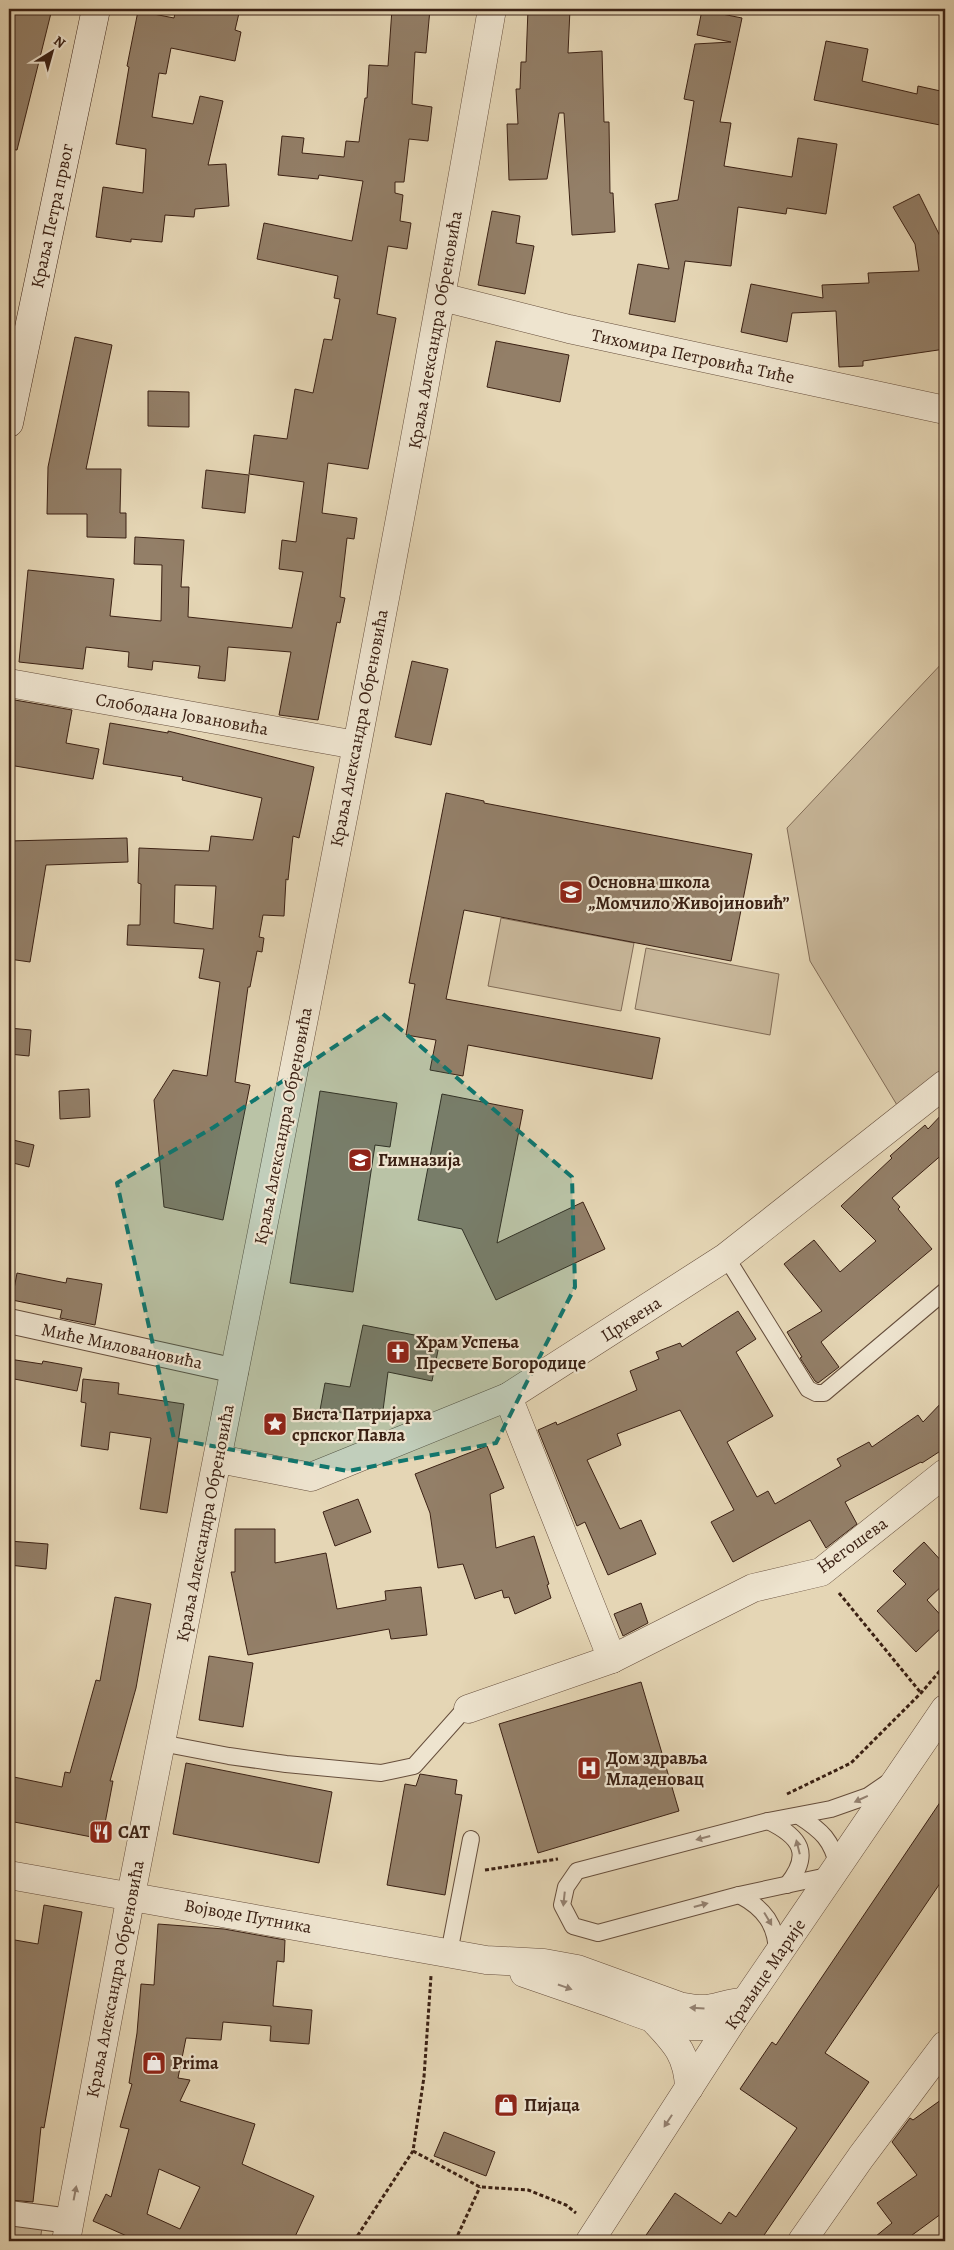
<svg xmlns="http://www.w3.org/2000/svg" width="954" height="2250" viewBox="0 0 954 2250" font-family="Alegreya,serif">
	<rect width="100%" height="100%" fill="#e5d6b5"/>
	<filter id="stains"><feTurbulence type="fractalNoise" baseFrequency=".004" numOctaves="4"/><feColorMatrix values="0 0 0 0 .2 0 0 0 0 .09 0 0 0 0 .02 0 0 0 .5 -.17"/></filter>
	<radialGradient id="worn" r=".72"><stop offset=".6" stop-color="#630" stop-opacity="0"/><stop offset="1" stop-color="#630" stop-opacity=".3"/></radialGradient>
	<!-- green -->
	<g fill="#c8b79a" stroke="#826c57">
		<path d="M945,660v405l-45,45 -90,-149 -23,-133z"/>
		<path d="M501,918l133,25 -13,68 -133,-25z"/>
		<path d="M646,948l133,26 -9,61 -135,-26z"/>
		<path d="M9,2222l33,6 -2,13h-31z"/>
	</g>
	<!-- building -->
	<g fill="#937f68" stroke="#3b2114" fill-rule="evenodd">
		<path d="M9,9h43l-35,141 -8,-1z"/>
		<path d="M176,9h64l-5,21 6,2 -6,29 -64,-13 -5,26 -7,-1 -7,44 41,7 7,-28 23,5 -15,64 18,-1 3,42 -34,3 -1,8 -29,-2 -3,27 -31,-3v3l-35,-5 7,-50 40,6 3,-44 -30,-5 13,-77 -2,-1 11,-55 36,7z"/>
		<path d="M392,9h38l-4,44 -11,-1 -3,52 20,3 -4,34 -19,-2 -5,43h-9v11l8,2 -3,26 11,2 -4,26 -19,-3 -11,68 19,4 -28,151 -40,-6 -6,50 35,5 -3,21 -7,-1 -7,59 5,1 -5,25 -3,-1 -19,98 -39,-5 12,-63 -63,-5 -3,34 -27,-3 2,-12 -47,-5 -1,9 -24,-3 1,-15 -43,-5 -3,22 -64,-7 9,-92 86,9 -4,37 51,5 1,-56 -28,-1 1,-27 49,3 -3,47h8l-1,30 104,11 11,-56 -24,-3 3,-29 14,2 8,-60 -55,-8 5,-39 33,4 8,-50 18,4 11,-54 8,1 8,-41 -6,-1 4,-22 -81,-17 7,-36 88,18 11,-60 -44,-6 -1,4 -40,-4 4,-39 22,2 -2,15 42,4 2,-16 13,1 6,-44h2l2,-33 19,1z"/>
		<path d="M528,9h42l-2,44 34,-2 2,71h5l1,71h3l2,39 -43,3 -8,-122h-5l-12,66 -38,1 -2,-56h11l-2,-35h4l1,-27h5z"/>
		<path d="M702,10l40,8 -22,104 11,1 -7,43 68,11 6,-39 39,6 -11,70 -39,-6 -1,6 -48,-7 -7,59 -46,-5 -10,61 -46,-8 9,-50 31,5 -14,-65 23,-4 16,-99 -10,-2 11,-55 36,-2 -34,-7z"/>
		<path d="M826,41l42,8 -6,32 55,13 1,-8 27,6v34l-131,-26z"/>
		<path d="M919,194l26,52v103l-82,12v5l-24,1 -3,-56 -44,2 -5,29 -46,-10 10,-48 72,14 -1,-13 47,-2 -1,-10 51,-2 -4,-27 -22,-37z"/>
		<path d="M492,211l28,5 -4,27 18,3 -9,48 -47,-9z"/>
		<path d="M75,337l37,8 -26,124h35l-1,44h6v25l-39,-1v-23h-40l1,-47z"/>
		<path d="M496,341l73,14 -9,47 -73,-15z"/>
		<path d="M148,391l41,1v35l-41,-1z"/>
		<path d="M206,470l43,5 -4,38 -43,-5z"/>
		<path d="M412,661l36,8 -17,76 -36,-8z"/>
		<path d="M9,699l63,11 -6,33 33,6 -6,30 -84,-14z"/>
		<path d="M110,723l58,10v-2l146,36 -15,71 -6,-2 -5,44 -2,-1 -2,37 -21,-1 -4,22 5,1 -2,14 -5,-1 -7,36h-2l-13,95 15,3 -27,135 -59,-13 -10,-107 19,-30 34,6 13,-94 -21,-4 5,-29 -77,-4 1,-20h12l1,-41 -3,-1 1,-35 70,3 2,-15 42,4 9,-42 -80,-18 1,-3 -80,-13zM175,885l41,1 -3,43 -39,-6z"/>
		<path d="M446,793l38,8v2l268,51 -21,107 -267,-51 -18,89 214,39 -8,41 -184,-34 -5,31 -33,-6 6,-30 -30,-5 9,-51 -6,-1z"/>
		<path d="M127,838l1,24 -82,3 -16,97 -21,-3v-74l4,-26 -4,-1v-17z"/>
		<path d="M9,1028l22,2 -2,26 -20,-2z"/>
		<path d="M89,1089l1,28 -30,2 -1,-28z"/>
		<path d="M320,1091l77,12 -7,44 -15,-2 -22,147 -63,-9z"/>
		<path d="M442,1094l81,16 -26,133 86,-41 22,47 -109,51 -34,-71 -44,-9z"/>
		<path d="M945,1111v41l-53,46 8,9 -2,2 34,40 -111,93 18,25 -21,16 -3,-2 -15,-23 2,-1 -15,-25 35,-21 -38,-47 30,-24 26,32 36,-31 -35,-35 51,-48 -2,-2 35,-31 3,4z"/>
		<path d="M9,1139l25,6 -5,22 -20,-5z"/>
		<path d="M17,1273l49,10 1,-5 35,6 -7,41 -35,-7 2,-8 -50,-10z"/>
		<path d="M738,1311l18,28 -20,13 37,64 -46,26 30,55 11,-6 7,13 66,-38 -4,-7 32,-17 3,5 46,-32 5,7 22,-23v49l-23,15 -1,-1 -76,40 12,22 -31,24 -16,-28 -77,42 -22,-40 23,-12 -54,-100 -63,24 4,11 -34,15 33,69 21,-9 15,34 -48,21 -23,-53 -8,4 -39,-96 18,-8 1,3 80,-35 -7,-19 29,-12 -3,-7 24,-9 2,4z"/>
		<path d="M363,1325l77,15 -8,41 -44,-9 -6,46 -62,-8 5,-27 25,4z"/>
		<path d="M9,1359l33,5 1,-3 39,7 -5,23 -68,-13z"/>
		<path d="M83,1379l36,4 -1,11 66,10 -17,109 -27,-4 11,-71 -41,-6 -2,18 -27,-4 5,-43 -5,-1z"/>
		<path d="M487,1446l17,42 -14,6 6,54 38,-12 15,48 -2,1 4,13 -36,16 -6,-17 -5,1 -2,-8 -27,9 -12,-35 -25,4 -8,-55 -15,-39z"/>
		<path d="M358,1499l13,33 -36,14 -12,-34z"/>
		<path d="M235,1529h40v34l51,-10 11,56 49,-9 -1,-9 36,-4 6,48 -36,4 -2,-10 -141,26 -17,-83h4z"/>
		<path d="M9,1541l39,3 -2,25 -37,-4z"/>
		<path d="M924,1542l21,23v18l-18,17 18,20v4l-29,28 -39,-41 29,-27 -13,-13z"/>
		<path d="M115,1597l36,7 -15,84 -26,93h3l-11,58 -93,-18v-45l53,11 3,-15 5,1 26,-93 4,1z"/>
		<path d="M641,1603l7,20 -25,13 -9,-22z"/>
		<path d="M209,1656l44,7 -10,64 -44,-7z"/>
		<path d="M641,1682l38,129 -141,42 -39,-129z"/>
		<path d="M186,1763l146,29 -13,71 -146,-29z"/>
		<path d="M420,1774l37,6 -2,14 7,1 -17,100 -58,-10 18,-101 11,2z"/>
		<path d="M945,1795v81l-120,177 44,29 -109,159h-118l33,-48 46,31 8,-12 7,5 61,-89 -57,-39 32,-47 4,3z"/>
		<path d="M44,1905l38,7 -38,216 -3,-1 -8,75 -24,-2v-261l29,5z"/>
		<path d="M158,1924l66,5 61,11 -1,22 -7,-1 -4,45 39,4 -3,34 -39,-3 1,-15 -48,-4 -2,18 -35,-2 -8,40 12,2 -10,21 75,23 -13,40 72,32 -21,45h-155l-45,-20 13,-27 5,3 18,-68 -9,-2 12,-43 -3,-1 8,-50 4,-49 13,1zM159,2169l41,18 -20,42 -33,-15z"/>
		<path d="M945,2097v114l-41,30h-34l22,-18 -15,-20 40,-28 -25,-33 18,-24 3,2z"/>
		<path d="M444,2132l51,20 -9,24 -52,-20z"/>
	</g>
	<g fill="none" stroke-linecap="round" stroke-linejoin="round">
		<!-- service casing -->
		<g stroke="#664e3c" stroke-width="18">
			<g id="service">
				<path d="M726,1257l82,132 8,4h8l121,-102"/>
				<path d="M161,1743l68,13 57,8 95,9 33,-7 49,-55 5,-2"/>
				<path d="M799,1816c23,15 33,24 39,51"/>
				<path d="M768,1821c33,16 44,33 19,64"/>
				<path d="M832,1875l-93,20 -141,38 -25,-7 -11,-21 4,-18 11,-16 191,-50 63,-12 37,-13 19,-13"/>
				<path d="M739,1895c25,13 38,30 38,59"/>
				<path d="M449,1953l22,-114"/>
			</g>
		</g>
		<!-- pedestrian casing -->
		<g stroke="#664e3c" stroke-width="26">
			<g id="pedestrian">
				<path d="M9,1321l227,50"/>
				<path d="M9,2213l61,8"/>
			</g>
		</g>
		<!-- minor casing -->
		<g stroke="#664e3c" stroke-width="29">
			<g id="minor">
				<path d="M442,297l127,32 376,81"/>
				<path d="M9,683l347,62"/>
				<path d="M508,1397l104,262"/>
				<path d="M219,1459l92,18 197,-80 218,-140 219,-173"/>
				<path d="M468,1709l144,-50 141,-71 68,-16 124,-99"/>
				<path d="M131,1895c123,-628 252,-1255 361,-1886"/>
				<path d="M590,2241l142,-220"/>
				<path d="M802,2241l59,-84 84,-112"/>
			</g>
		</g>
		<!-- tertiary casing -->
		<g stroke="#664e3c" stroke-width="29">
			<g id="tertiary">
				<path d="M9,1875l477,85 58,3 33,6 102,37c11,2 22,5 33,2 11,-2 20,-6 32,-6"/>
				<path d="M524,1973c29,10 58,20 87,30 44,16 73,32 121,18l213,-312"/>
				<path d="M655,2021c21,22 33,35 34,67"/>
				<path d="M66,2241l65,-346"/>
			</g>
		</g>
		<!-- secondary casing -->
		<g stroke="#3b2114" stroke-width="29">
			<path id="secondary" d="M9,423l87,-414"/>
		</g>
		<!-- path -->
		<g stroke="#3b2114" stroke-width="3" stroke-dasharray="4 2.5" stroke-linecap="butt">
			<path d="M839,1593l82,100"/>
			<path d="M787,1794l64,-31 70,-70 24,-28"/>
			<path d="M485,1870l73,-11"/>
			<path d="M413,2151l67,36 48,3 38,15 10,8"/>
			<path d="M354,2241l59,-90 11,-74 7,-101"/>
			<path d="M455,2241l25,-54"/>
		</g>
		<!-- service -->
		<use href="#service" stroke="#eee4cf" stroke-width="16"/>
		<!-- pedestrian -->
		<use href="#pedestrian" stroke="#eee4cf" stroke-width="24"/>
		<!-- minor -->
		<use href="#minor" stroke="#eee4cf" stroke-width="28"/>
		<!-- tertiary -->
		<use href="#tertiary" stroke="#eee4cf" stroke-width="28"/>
		<!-- secondary -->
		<use href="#secondary" stroke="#eee4cf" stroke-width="28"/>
	</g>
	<!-- one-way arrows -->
	<defs><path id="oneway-solid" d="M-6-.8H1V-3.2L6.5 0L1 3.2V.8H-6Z" transform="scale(1.25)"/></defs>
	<g fill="#948272">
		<use href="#oneway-solid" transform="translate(861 1799) rotate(155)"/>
		<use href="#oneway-solid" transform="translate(703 1838) rotate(165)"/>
		<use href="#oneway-solid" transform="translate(798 1847) rotate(-104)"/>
		<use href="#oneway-solid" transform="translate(564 1899) rotate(96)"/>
		<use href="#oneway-solid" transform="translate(701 1905) rotate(-15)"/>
		<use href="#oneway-solid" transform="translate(768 1919) rotate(59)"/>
		<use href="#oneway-solid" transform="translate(565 1987) rotate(19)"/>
		<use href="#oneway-solid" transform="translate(697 2008) rotate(-176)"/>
		<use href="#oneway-solid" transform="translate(668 2121) rotate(123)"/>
		<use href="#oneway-solid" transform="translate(75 2193) rotate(-79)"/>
	</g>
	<!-- marked area -->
	<path fill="#0f766e" fill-opacity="0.2" stroke="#0f766e" stroke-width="4" stroke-dasharray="10 6" stroke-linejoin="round" d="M383,1014l189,163 3,110 -79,156 -148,28 -174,-32 -57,-256 97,-56z"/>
	<!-- icons -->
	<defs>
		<g id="school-square" transform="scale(1.25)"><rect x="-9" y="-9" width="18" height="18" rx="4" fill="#8f2418" stroke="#eee4cf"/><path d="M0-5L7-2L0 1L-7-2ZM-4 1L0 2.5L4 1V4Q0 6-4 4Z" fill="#fff"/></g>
		<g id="church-square" transform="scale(1.25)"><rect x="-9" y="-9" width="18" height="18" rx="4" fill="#8f2418" stroke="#eee4cf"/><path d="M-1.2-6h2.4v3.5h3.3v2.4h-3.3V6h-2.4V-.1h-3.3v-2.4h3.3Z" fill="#fff"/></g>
		<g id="sight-square" transform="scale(1.25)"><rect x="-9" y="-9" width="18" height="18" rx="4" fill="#8f2418" stroke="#eee4cf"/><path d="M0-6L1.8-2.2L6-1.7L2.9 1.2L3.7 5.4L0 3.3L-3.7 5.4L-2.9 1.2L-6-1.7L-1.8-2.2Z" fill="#fff"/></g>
		<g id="hospital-square" transform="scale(1.25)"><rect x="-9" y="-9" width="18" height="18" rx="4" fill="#8f2418" stroke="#eee4cf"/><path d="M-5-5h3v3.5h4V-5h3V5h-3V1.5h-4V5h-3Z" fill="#fff"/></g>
		<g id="restaurant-square" transform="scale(1.25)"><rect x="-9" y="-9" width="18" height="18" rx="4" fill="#8f2418" stroke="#eee4cf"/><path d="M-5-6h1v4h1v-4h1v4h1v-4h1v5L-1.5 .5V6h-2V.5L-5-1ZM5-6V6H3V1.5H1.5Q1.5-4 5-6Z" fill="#fff"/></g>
		<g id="shop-square" transform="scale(1.25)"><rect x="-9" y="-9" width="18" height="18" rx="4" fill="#8f2418" stroke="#eee4cf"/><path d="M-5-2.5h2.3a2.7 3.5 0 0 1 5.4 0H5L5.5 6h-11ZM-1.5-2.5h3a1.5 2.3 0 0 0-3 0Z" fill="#fff"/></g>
	</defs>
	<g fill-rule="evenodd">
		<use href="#school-square" x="571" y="892"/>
		<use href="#school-square" x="360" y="1160"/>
		<use href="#church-square" x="398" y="1352"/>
		<use href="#sight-square" x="275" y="1424"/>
		<use href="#hospital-square" x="589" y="1768"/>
		<use href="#restaurant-square" x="101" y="1832"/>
		<use href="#shop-square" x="154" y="2063"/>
		<use href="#shop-square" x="506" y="2105"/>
	</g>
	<g text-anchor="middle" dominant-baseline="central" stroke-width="4.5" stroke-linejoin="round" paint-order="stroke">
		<!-- street labels -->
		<g font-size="18" fill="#3b2114" stroke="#eee4cf">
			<text transform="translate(52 216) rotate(-78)">Краља Петра првог</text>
			<text transform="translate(435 330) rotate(-80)">Краља Александра Обреновића</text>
			<text transform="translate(693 356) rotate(12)">Тихомира Петровића Тиће</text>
			<text transform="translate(182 714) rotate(10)">Слободана Јовановића</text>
			<text transform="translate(359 728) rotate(-79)">Краља Александра Обреновића</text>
			<text transform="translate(283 1126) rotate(-79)">Краља Александра Обреновића</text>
			<text transform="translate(631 1319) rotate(-33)">Црквена</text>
			<text transform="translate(122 1346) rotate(12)">Миће Миловановића</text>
			<text transform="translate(205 1523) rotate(-79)">Краља Александра Обреновића</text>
			<text transform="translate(852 1545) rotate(-36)">Његошева</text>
			<text transform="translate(248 1916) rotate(10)">Војводе Путника</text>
			<text transform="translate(765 1974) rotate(-56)">Краљице Марије</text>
			<text transform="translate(115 1979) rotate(-79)">Краља Александра Обреновића</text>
		</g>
		<!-- poi labels -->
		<g font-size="18" font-weight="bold" fill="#3b2114" stroke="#eee4cf" text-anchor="start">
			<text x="588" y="882">Основна школа<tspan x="588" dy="21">„Момчило Живојиновић”</tspan></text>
			<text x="378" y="1160">Гимназија</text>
			<text x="416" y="1342">Храм Успења<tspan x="416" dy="21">Пресвете Богородице</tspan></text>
			<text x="292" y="1414">Биста Патријарха<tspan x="292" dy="21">српског Павла</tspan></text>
			<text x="606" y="1758">Дом здравља<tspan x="606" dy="21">Младеновац</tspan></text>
			<text x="118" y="1832">САТ</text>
			<text x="172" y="2063">Prima</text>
			<text x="524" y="2105">Пијаца</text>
		</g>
	</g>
	<!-- margin -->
	<rect width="954" height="2250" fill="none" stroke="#e5d6b5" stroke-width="30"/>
	<rect x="10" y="10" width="934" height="2230" fill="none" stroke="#3b2114" stroke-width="2.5"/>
	<rect x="15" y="15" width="924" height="2220" fill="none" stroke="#3b2114"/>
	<!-- north arrow -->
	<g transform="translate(52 52) rotate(37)" stroke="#eee4cf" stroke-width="4" paint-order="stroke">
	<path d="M0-4L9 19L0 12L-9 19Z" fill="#3b2114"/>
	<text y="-8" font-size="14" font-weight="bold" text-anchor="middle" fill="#3b2114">N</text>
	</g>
	<rect width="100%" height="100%" filter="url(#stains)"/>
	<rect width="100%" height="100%" fill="url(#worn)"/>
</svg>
